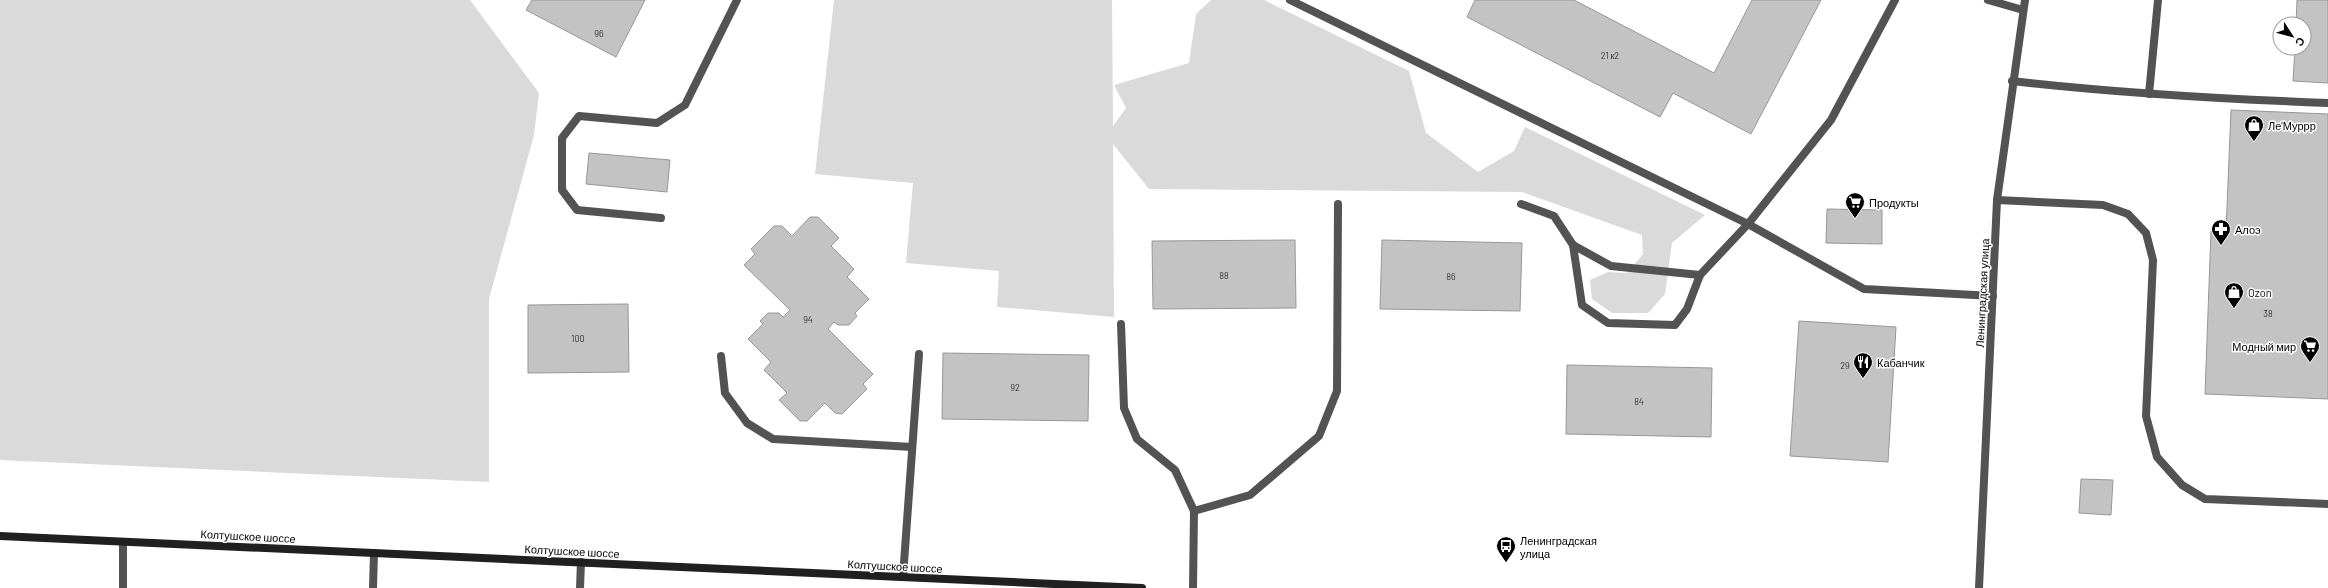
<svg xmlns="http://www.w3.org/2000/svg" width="2328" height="588" viewBox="0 0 2328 588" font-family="Barlow,sans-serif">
	<rect width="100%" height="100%" fill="#fff"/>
	<!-- green -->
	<g fill="#dadada">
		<path d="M0,0h470l69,93 -5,42 -45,164v183l-489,-22z"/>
		<path d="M834,0h278l1,126 13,-18 -12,-23 75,-22 7,-49 15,-14h53l145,71 17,62 52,39 36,-21 11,-24 180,88 -33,28 -7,51 -17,19h-36l-20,-14 -2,-19 18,-8 19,1 16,-19 -1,-19 -120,-43 -373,-3 -36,-45 1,173 -117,-10 2,-36 -93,-8 7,-80 -98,-9z"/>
	</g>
	<!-- building -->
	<g fill="#c3c3c3" stroke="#979797">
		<path d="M532,0h113l-29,57 -90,-47z"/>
		<path d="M1475,0h99l140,73 38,-73h69l-70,134 -78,-41 -13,24 -193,-100z"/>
		<path d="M2297,0h31v83l-35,-2 2,-33h9v-24h-8z"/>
		<path d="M2231,110l97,4v285l-123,-5 6,-163h15z"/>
		<path d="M589,153l81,7 -3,32 -81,-8z"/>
		<path d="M1827,209l55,1v34l-56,-1z"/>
		<path d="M810,217h8l21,21 -8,8 23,23 -7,8 22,22 -14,14 2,3 -8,9h-11l-4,-3 -6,7 45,45 -10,10 4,5 -25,25 -7,-1 -10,-10 -18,18h-7l-21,-21 8,-7 -23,-23 7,-8 -23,-23 15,-15 -3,-3 8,-8h11l4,4 7,-7 -46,-45 11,-11 -4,-5 23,-23h8l10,10z"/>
		<path d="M1295,240l1,68 -143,1 -1,-68z"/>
		<path d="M1382,240l140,3 -2,68 -140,-2z"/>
		<path d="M628,304l1,68 -101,1v-68z"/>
		<path d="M1799,321l97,6 -8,135 -98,-6z"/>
		<path d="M943,353l146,2 -1,66 -146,-2z"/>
		<path d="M1567,365l145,3 -1,69 -145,-3z"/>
		<path d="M2081,479l32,1 -2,35 -32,-2z"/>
	</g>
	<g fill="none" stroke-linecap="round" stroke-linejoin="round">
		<!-- service -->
		<g stroke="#535353" stroke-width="8">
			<path d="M1290,0l458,224 116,65 129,7"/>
			<path d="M1988,0l35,10"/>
			<path d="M2012,81c105,12 210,18 316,22"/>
			<path d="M2149,94l9,-94"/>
			<path d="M1997,200l106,5 25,9 18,19 7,27 -7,156 11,41 25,28 23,14 123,5"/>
			<path d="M1521,204l33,12 19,29 38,21 89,9"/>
			<path d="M661,218l-84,-8 -15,-20v-52l17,-22 78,7 28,-18 52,-105"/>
			<path d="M1573,245l9,60 26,18 67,2 12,-16 13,-34 48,-51 83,-104 64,-120"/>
			<path d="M1121,324l3,84 13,31 38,31 19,41 -1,77"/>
			<path d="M721,356l4,37 22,30 26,16 139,8"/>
			<path d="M1194,511l56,-16 69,-59 18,-45 1,-187"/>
			<path d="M903,577l16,-223"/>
			<path d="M123,588v-46"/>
			<path d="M373,588l1,-35"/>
			<path d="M580,588l1,-26"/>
		</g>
		<!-- tertiary -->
		<path stroke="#535353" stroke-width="8" d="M1979,588l18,-388 28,-200"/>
		<!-- secondary -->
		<path stroke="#202020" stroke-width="8" d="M0,536l1142,52"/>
	</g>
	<!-- icons -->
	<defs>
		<g id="shop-pin" transform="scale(1)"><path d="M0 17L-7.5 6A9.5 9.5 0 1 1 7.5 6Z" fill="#000" stroke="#fff"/><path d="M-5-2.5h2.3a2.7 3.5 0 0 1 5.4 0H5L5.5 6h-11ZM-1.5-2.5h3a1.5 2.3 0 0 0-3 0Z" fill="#fff"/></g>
		<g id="supermarket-pin" transform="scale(1)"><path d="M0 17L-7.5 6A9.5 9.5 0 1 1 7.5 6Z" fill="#000" stroke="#fff"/><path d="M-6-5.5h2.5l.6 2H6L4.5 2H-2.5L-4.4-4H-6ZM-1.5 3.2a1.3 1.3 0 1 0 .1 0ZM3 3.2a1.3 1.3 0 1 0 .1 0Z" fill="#fff"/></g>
		<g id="pharmacy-pin" transform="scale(1)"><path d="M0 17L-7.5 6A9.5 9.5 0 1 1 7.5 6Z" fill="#000" stroke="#fff"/><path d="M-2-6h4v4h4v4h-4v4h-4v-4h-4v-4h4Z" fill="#fff"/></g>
		<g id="restaurant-pin" transform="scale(1)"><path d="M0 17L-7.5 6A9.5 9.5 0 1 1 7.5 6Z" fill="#000" stroke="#fff"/><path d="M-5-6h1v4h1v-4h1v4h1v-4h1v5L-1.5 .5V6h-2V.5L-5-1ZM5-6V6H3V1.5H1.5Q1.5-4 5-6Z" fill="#fff"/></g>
		<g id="bus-pin" transform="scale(1)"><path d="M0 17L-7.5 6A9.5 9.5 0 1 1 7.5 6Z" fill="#000" stroke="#fff"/><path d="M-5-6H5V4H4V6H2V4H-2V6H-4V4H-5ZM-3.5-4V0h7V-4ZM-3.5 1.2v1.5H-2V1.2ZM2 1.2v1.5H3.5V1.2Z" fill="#fff"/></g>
	</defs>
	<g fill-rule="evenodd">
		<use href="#shop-pin" x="2254" y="125"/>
		<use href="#supermarket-pin" x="1855" y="202"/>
		<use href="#pharmacy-pin" x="2221" y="229"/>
		<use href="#shop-pin" x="2234" y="292"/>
		<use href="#supermarket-pin" x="2310" y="346"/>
		<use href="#restaurant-pin" x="1863" y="362"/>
		<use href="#bus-pin" x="1506" y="546"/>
	</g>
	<g text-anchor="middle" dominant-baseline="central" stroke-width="3" stroke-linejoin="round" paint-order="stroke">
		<!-- number labels -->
		<g font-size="9" fill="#313131">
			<text x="599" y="33">96</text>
			<text x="1610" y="55">21 к2</text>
			<text x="1224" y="275">88</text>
			<text x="1451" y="276">86</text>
			<text x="2268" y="313">38</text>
			<text x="808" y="319">94</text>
			<text x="578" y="338">100</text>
			<text x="1845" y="365">29</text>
			<text x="1015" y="387">92</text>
			<text x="1639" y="401">84</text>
		</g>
		<!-- poi labels -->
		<g font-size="11" fill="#000" stroke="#fff" text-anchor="start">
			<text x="2268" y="125">Ле'Муррр</text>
			<text x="1869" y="202">Продукты</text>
			<text x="2235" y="229">Алоэ</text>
			<text x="2248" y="292">Ozon</text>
			<text x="2296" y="346" text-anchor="end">Модный мир</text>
			<text x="1877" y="362">Кабанчик</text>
			<text x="1520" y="540">Ленинградская<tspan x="1520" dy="13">улица</tspan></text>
		</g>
		<!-- street labels -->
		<g font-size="11" fill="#000" stroke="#fff">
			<text transform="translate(1982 293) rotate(-87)">Ленинградская улица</text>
			<text transform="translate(248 536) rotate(3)">Колтушское шоссе</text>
			<text transform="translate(572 551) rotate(3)">Колтушское шоссе</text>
			<text transform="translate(895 566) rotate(3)">Колтушское шоссе</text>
		</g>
	</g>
	<!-- north arrow -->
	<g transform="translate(2292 36) rotate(126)"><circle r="19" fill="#ffffff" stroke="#999999"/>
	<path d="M0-3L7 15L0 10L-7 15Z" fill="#000000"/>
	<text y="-6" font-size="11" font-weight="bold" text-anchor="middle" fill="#000000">С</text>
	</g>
</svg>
